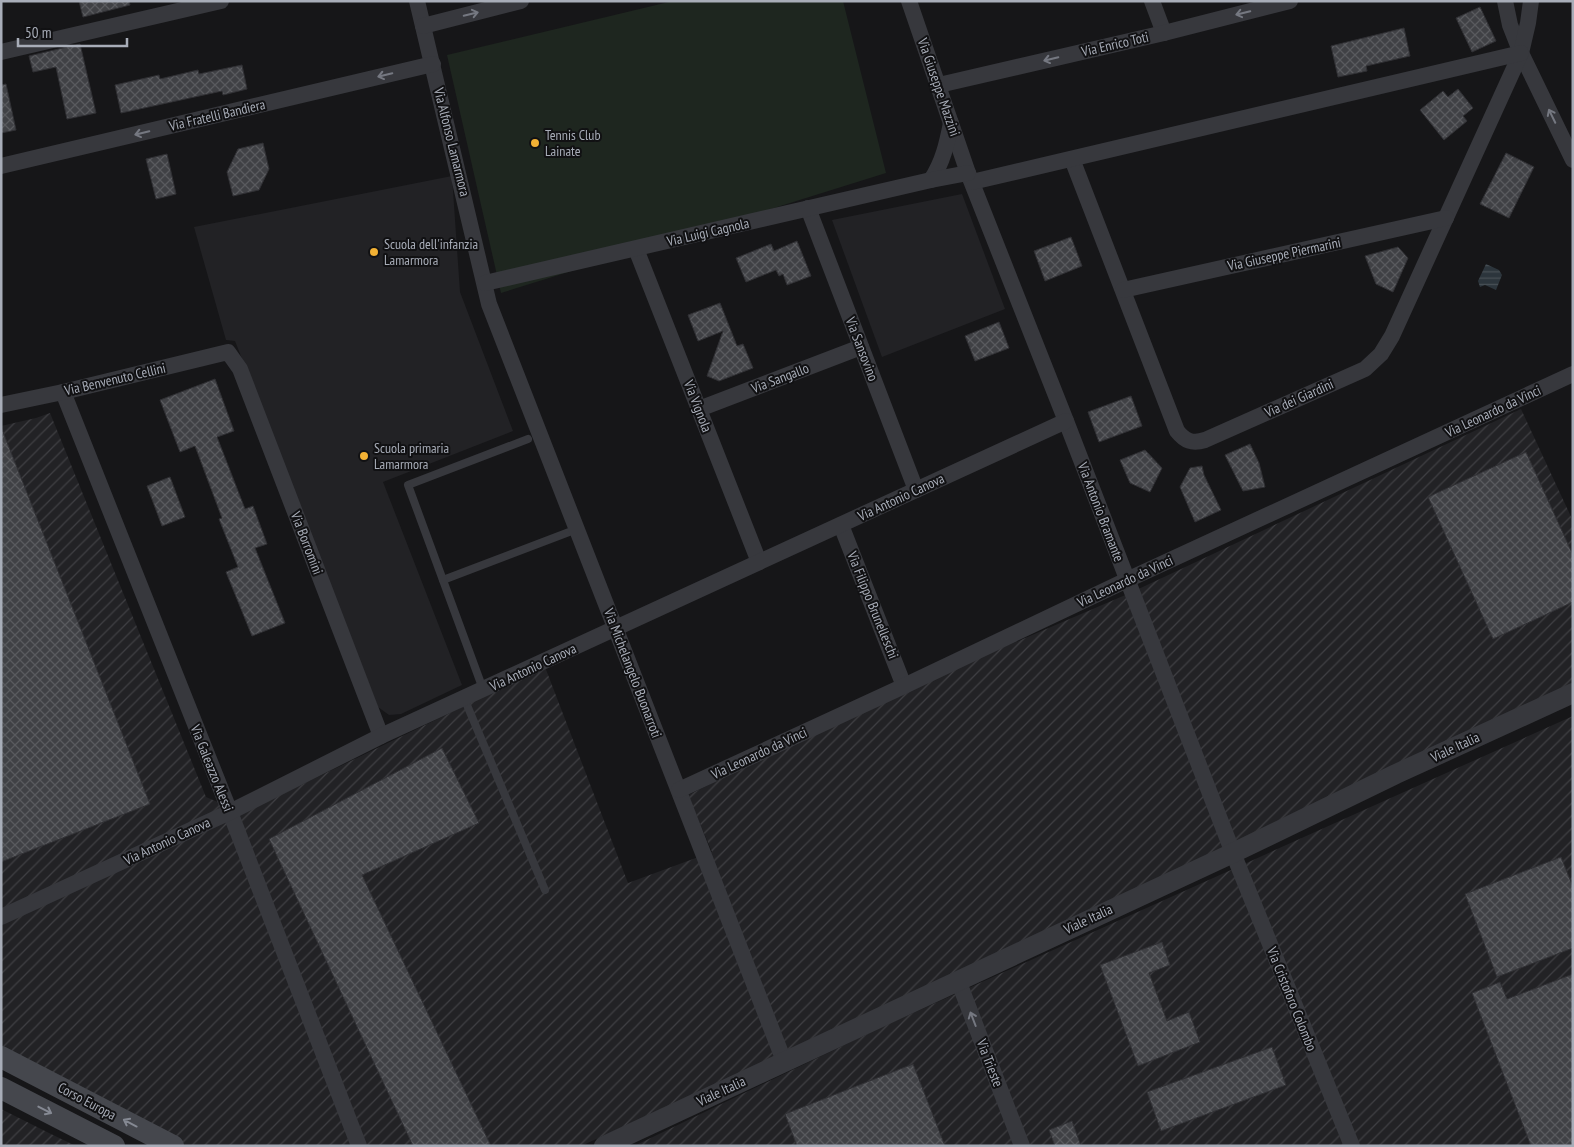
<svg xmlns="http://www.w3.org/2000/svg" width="1574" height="1147" viewBox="0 0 1574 1147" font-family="'PT Sans Narrow',sans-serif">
	<defs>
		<pattern id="industrial-furrows" width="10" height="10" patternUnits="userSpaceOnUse" patternTransform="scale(1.25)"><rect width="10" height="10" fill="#222225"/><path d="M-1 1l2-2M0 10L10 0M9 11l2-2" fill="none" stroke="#3f3f43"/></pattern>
		<pattern id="water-rules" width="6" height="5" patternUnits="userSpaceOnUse" patternTransform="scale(1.25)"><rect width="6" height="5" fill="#2c353c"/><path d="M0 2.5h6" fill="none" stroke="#485056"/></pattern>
		<pattern id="building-cross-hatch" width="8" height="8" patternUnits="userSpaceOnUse" patternTransform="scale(1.25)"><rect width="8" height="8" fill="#404145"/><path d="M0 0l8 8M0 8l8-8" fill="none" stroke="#595a5e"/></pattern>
	</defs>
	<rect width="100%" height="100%" fill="#161618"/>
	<!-- built -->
	<g fill="#222225">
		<path d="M452,176l8,116 53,139 -130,51 79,203 -61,29 -12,1 -11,-8 -143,-366 -9,-1 -32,-113z"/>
		<path d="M962,194l43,115 -123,48 -50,-137z"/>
	</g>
	<!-- industrial -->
	<g fill="url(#industrial-furrows)">
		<path d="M1521,409l52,112v168l-992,457h-396l-13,-6 -171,-89v-625l35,-8 14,-5 156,384 37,16 302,-146 83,216 84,-31 -24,-57 216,-105 226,-97z"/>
		<path d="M1573,716v430h-939l248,-119z"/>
		<path d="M1,1109l50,25 25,12h-75z"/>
	</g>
	<!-- pitch -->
	<path fill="#1e261f" d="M673,1h170l43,172 -385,120 -54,-238z"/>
	<!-- water -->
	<path fill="url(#water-rules)" d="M1486,264l13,6 3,5 -6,15 -11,-5 -5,2 -2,-6z"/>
	<!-- building -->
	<g fill="url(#building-cross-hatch)" stroke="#303034">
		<path d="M79,1h50l1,4 -47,12z"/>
		<path d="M1480,7l16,34 -24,11 -16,-34z"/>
		<path d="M1404,28l6,28 -44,10 1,5 -29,6 -7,-31z"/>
		<path d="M80,44l16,69 -29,6 -11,-52 -23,5 -4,-16z"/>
		<path d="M242,65l5,24 -24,6 -1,-4 -101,22 -6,-28 44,-10 1,4 38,-9 1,4z"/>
		<path d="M6,84l10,46 -15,3v-48z"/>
		<path d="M1458,89l15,19 -10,8 4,5 -23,19 -24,-30 23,-19 5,6z"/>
		<path d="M263,143l6,26 -10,21 -26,6 -6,-24 11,-23z"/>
		<path d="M1506,153l28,14 -25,51 -29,-14z"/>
		<path d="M167,154l9,40 -20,5 -10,-40z"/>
		<path d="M1071,237l11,29 -37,15 -11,-30z"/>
		<path d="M797,241l14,35 -24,9 -4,-11 -4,2 -3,-6 -30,12 -10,-24 35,-14 3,7z"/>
		<path d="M1398,247l10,11 -15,34 -17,-8 -11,-28z"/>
		<path d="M720,303l17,43 6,-2 10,24 -34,13 -12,-5 16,-45 -25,10 -10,-26z"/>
		<path d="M999,322l10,26 -34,13 -10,-25z"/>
		<path d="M215,379l19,52 -17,6 28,72 8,-3 14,38 -12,4 30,75 -33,13 -26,-64 12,-5 -19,-48 3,-1 -27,-72 -15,6 -20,-52z"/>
		<path d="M1131,396l11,30 -43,16 -11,-30z"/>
		<path d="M1,427l149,377 -149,58z"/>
		<path d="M1250,444l9,19 6,24 -22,4 -18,-36z"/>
		<path d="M1145,450l17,18 -12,24 -20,-9 -10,-23z"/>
		<path d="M1526,452l47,103v47l-80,37 -65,-142z"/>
		<path d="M1202,466l2,9 17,35 -26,12 -15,-35 10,-19z"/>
		<path d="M170,477l15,40 -23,9 -15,-40z"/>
		<path d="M442,748l37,75 -117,52 129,271h-78l-144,-307z"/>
		<path d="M1561,857l12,30v61l-76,29 -32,-83z"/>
		<path d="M1162,942l8,23 -21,8 18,48 22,-9 11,30 -62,24 -38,-101z"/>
		<path d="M1573,974v172h-42l-59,-153 28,-11 7,17z"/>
		<path d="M1272,1047l14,38 -125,46 -14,-39z"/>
		<path d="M913,1064l32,82h-148l-12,-32z"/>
		<path d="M1072,1121l9,25h-26l-6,-16z"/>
	</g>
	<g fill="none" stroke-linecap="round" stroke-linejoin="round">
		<!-- service -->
		<g stroke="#37383d" stroke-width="8">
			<path d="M443,580l134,-51"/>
			<path d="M483,689l-75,-204 120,-46"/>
			<path d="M464,698l81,192"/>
		</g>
		<!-- minor -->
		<g stroke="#37383d" stroke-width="16">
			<path d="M417,1l72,303 295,757"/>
			<path d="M909,1l59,172 98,248 167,432 119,293"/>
			<path d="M1152,1l12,32"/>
			<path d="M1505,1l5,24 11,28 52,107"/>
			<path d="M423,26l98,-25"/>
			<path d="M1,52l220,-51"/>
			<path d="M939,85l225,-52 126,-32"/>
			<path d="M1072,159l105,272c8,10 15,13 28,9l160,-71 16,-15 11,-18 129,-283 7,-30 3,-22"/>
			<path d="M1,166l432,-102"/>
			<path d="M931,180c12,-18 16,-37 20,-57"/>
			<path d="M972,182l549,-129"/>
			<path d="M808,208l108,282"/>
			<path d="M636,249l123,313"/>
			<path d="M485,283l446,-103 37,-7"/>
			<path d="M1123,290l323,-72"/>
			<path d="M63,392l167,420 129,334"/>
			<path d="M1,405l62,-13 165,-40 12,17 141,367"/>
			<path d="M699,409l162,-62"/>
			<path d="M841,525l63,161"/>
			<path d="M679,790l225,-104 223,-106 446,-206"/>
			<path d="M1,917l229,-105 151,-76 685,-315"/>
			<path d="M958,980l64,166"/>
		</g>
		<!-- tertiary -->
		<path stroke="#37383d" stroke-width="20" d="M604,1146l629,-293 163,-79 177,-81"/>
		<!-- secondary -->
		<g stroke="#45474d" stroke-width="22">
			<path d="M1,1057l172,89"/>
			<path d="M1,1088l113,58"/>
		</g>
	</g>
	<!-- one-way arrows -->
	<defs><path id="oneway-shaft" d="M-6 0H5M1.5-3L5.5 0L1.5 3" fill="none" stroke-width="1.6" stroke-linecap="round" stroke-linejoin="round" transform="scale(1.25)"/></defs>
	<g stroke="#757881">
		<use href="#oneway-shaft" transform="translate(1243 13) rotate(166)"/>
		<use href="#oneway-shaft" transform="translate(471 14) rotate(-14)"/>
		<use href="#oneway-shaft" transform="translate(1051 59) rotate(167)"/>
		<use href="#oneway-shaft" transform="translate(385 75) rotate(167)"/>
		<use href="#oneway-shaft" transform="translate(1552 116) rotate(-116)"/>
		<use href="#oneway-shaft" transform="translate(142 133) rotate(167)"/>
		<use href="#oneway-shaft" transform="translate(973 1019) rotate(-111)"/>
	</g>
	<g stroke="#858993">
		<use href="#oneway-shaft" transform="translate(45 1110) rotate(27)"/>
		<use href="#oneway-shaft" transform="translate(130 1123) rotate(-152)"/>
	</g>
	<!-- markers -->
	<g fill="#f2b134" stroke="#111113" stroke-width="2">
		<circle cx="535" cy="143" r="5"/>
		<circle cx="374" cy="252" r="5"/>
		<circle cx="364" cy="456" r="5"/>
	</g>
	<g text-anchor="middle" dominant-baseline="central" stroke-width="4" stroke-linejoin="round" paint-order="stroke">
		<!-- street labels -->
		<g font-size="14" fill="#a8adb8" stroke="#111113">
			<text transform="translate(1115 44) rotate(-13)">Via Enrico Toti</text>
			<text transform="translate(939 87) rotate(71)">Via Giuseppe Mazzini</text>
			<text transform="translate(217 115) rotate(-13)">Via Fratelli Bandiera</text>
			<text transform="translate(452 142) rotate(76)">Via Alfonso Lamarmora</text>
			<text transform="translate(708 232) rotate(-13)">Via Luigi Cagnola</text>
			<text transform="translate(1284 254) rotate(-12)">Via Giuseppe Piermarini</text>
			<text transform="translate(862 349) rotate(69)">Via Sansovino</text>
			<text transform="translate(780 378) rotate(-21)">Via Sangallo</text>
			<text transform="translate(115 379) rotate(-13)">Via Benvenuto Cellini</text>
			<text transform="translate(1299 398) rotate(-24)">Via dei Giardini</text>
			<text transform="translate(698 406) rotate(69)">Via Vignola</text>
			<text transform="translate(1493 411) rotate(-25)">Via Leonardo da Vinci</text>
			<text transform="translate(901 497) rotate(-25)">Via Antonio Canova</text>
			<text transform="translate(1101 512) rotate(69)">Via Antonio Bramante</text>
			<text transform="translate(307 543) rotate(69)">Via Borromini</text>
			<text transform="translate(1125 581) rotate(-25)">Via Leonardo da Vinci</text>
			<text transform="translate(873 605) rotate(68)">Via Filippo Brunelleschi</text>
			<text transform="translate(533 667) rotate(-25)">Via Antonio Canova</text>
			<text transform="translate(633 673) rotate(69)">Via Michelangelo Buonarroti</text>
			<text transform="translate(1455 747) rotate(-25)">Viale Italia</text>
			<text transform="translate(759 753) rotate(-25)">Via Leonardo da Vinci</text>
			<text transform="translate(212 768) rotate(68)">Via Galeazzo Alessi</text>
			<text transform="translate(167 841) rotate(-25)">Via Antonio Canova</text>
			<text transform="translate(1088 919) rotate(-25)">Viale Italia</text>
			<text transform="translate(1292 999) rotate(68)">Via Cristoforo Colombo</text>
			<text transform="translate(990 1063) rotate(69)">Via Trieste</text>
			<text transform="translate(721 1091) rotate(-25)">Viale Italia</text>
			<text transform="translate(87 1101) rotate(28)">Corso Europa</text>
		</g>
		<!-- poi labels -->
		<g font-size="14" fill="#a8adb8" stroke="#111113" text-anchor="start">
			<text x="545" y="135">Tennis Club<tspan x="545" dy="16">Lainate</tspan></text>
			<text x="384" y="244">Scuola dell'infanzia<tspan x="384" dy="16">Lamarmora</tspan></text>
			<text x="374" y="448">Scuola primaria<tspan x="374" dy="16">Lamarmora</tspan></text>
		</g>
	</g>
	<!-- border -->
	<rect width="1574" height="1147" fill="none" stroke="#a8adb8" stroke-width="5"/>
	<!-- scale -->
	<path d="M18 38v8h109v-8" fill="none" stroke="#a8adb8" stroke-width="2.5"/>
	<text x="25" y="38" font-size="15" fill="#a8adb8" stroke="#111113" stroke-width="4" paint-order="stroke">50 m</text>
</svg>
